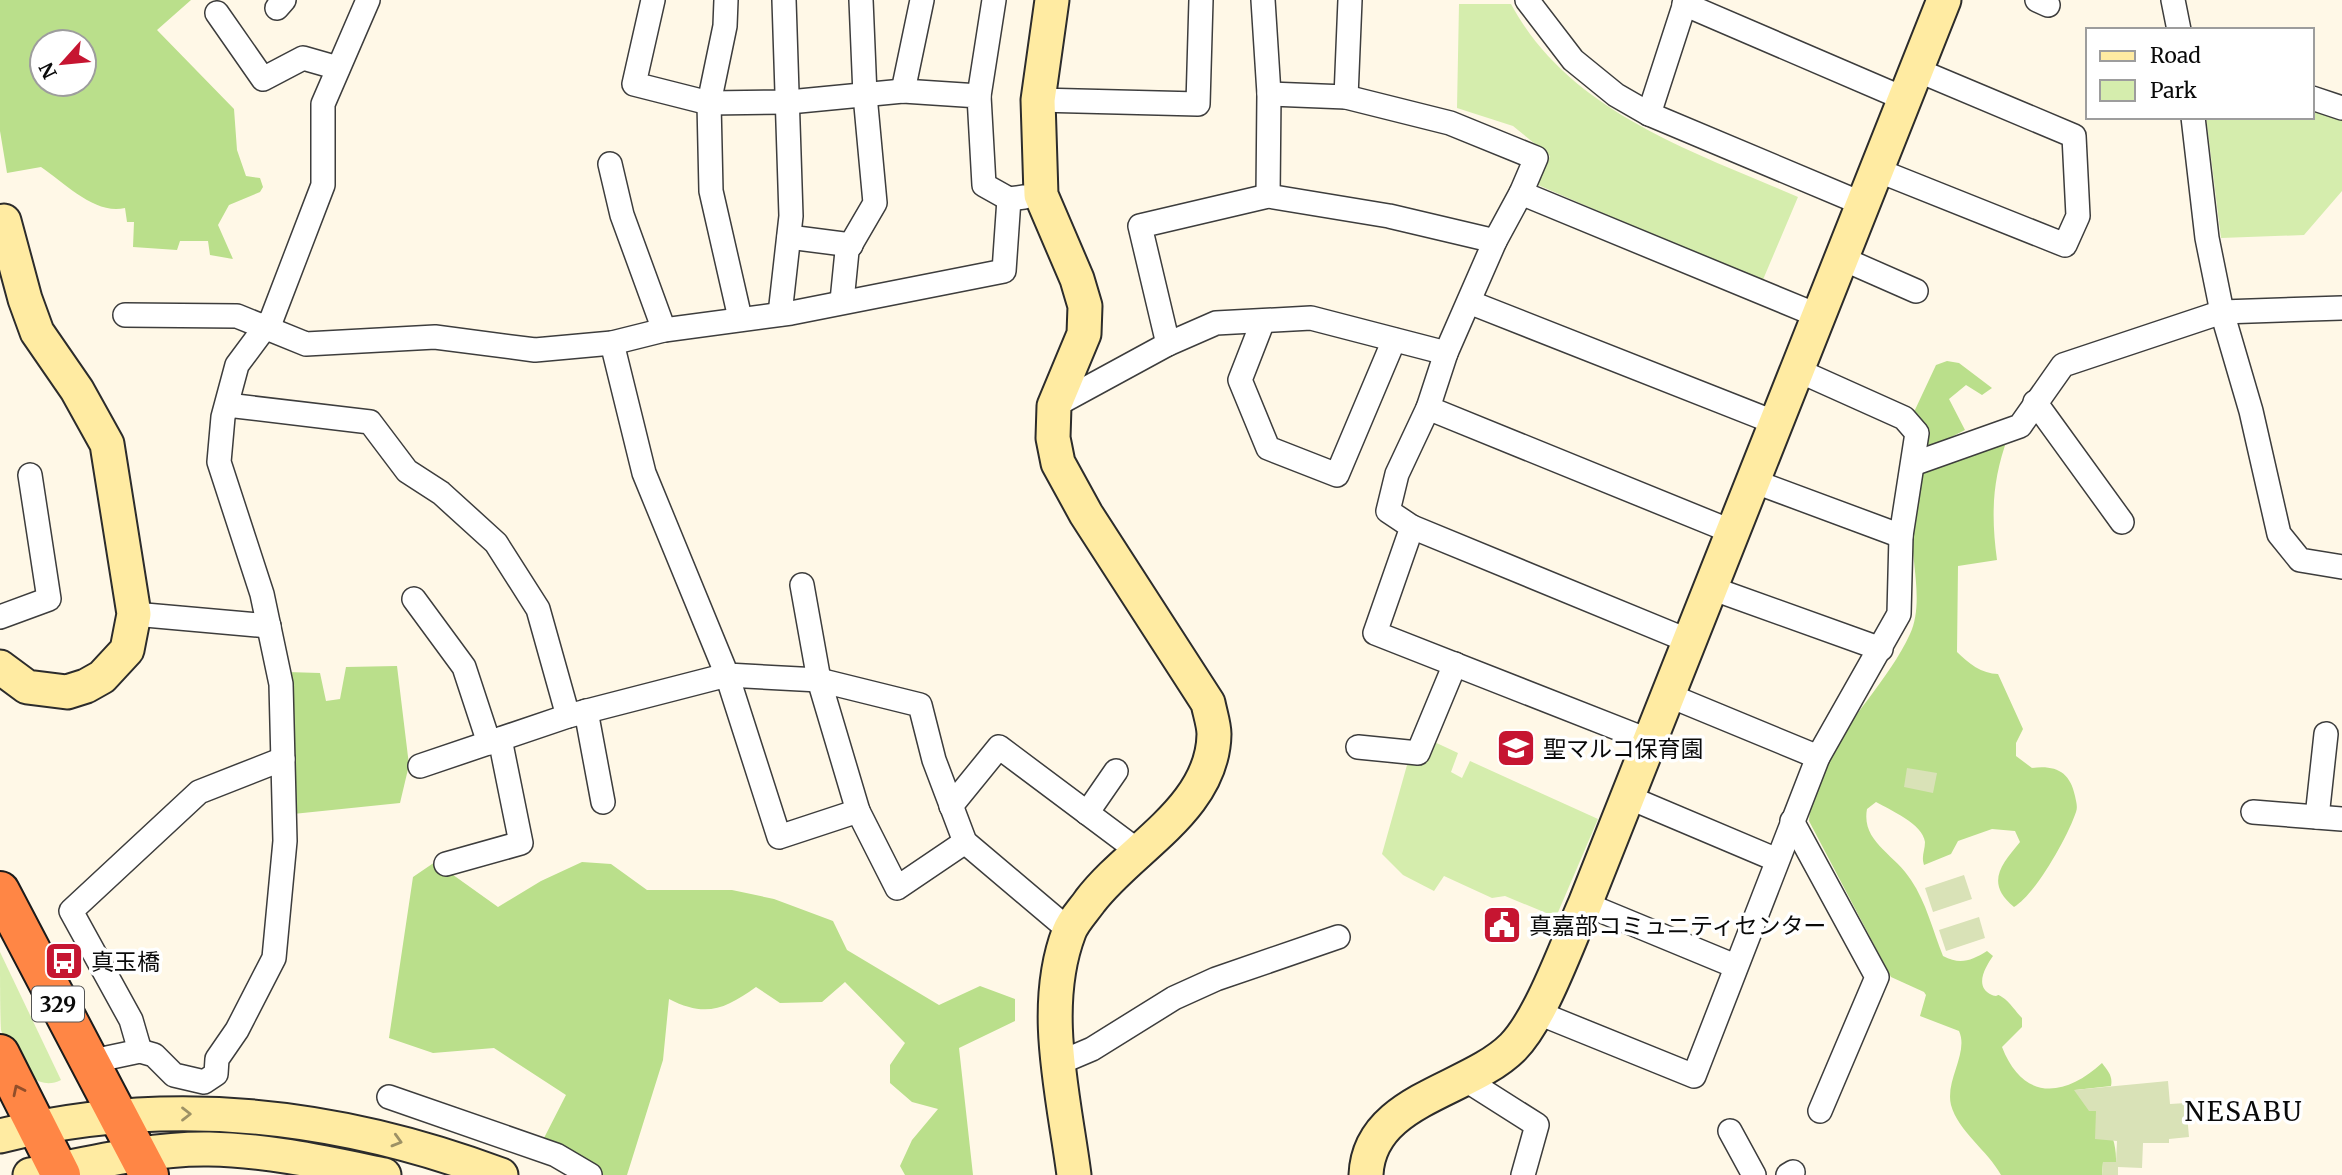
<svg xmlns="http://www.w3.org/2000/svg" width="2342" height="1175" viewBox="0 0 2342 1175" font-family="Merriweather,'Noto Sans JP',serif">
	<rect width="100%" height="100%" fill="#fff8e7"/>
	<!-- green -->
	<g fill="#d5edad">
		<path d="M1459,4h52c58,108 181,147 287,193l-36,85 -224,-97 12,-29 -37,-30 -56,-18z"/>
		<path d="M2312,108l30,13v70l-38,44 -83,3 -15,-121h106z"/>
		<path d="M1428,739l30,14 -7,19 11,6 8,-17 128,58 -42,98 -51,-21 -13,2 -48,-22 -10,15 -31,-16 -21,-21 27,-96z"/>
		<path d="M0,952l61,128c-29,15 -52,-26 -60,-50 -1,-18 -1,-57 -1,-78z"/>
	</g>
	<!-- forest -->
	<g fill="#badf8b" fill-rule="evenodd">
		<path d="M0,0h191l-34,30 77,79 3,41 9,26 14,2 3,9 -3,5 -31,13 -11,20 15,34 -23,-4 -2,-14h-28l-3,9 -44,-3 1,-25h-7l-2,-14c-30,7 -59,-24 -84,-41l-34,6 -7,-42zM84,42v42h-42v-42z"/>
		<path d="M1947,361l12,2 33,25 -10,7 -16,-10 -17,14 16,31 -39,20c2,-17 -1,-25 -12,-38l22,-47z"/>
		<path d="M2008,437c-16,43 -17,78 -11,123l-39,6 -1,86c11,11 25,22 41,22l25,55 -7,14v13l16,12c24,-3 38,4 43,28 1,5 3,11 1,16 -8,24 -40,82 -62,95 -29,-24 -13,-42 6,-65l-5,-11 -23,-2 -34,12 -7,13 -27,11c-3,-9 1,-14 1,-23 -2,-18 -35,-32 -49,-40l-9,7c-6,33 28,45 44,71 15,22 22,51 32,76 17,9 28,5 44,-5l6,5c-7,10 -20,31 -1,39 8,3 3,-3 10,2 8,5 14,15 20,21v9l-20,20c21,54 62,51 100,16 6,8 11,13 9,23l-36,4c23,23 42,38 41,72h-13l-1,13h-101c-13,-24 -43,-44 -50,-70 -6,-25 18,-52 8,-74l-39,-15 6,-21 -2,-3 -33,-15 -82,-156c4,-73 72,-124 101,-187 21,-45 -17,-114 14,-163z"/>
		<path d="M397,666l12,99 -9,38 -107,11 -6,-142 33,1 6,28 14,-2 6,-32z"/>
		<path d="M435,862l63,45 43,-26 41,-19 29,2 36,26h85l42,9 59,22 14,29 92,55 41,-19 35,13v22l-56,27 14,127h-68l-5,-9 12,-26 26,-31 -26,-7 -22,-19v-18l15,-22 -60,-61 -23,20 -42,1 -24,-16c-31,22 -50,31 -87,12l-6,61 -36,115h-26l-57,-37 22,-43 -72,-47 -61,5 -44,-15 24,-161z"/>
	</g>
	<!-- cemetery -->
	<g fill="#d9e2b7">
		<path d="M1907,768l30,5 -4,20 -29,-6z"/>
		<path d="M1964,875l8,24 -39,13 -8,-24z"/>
		<path d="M1979,917l6,21 -39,13 -7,-21z"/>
		<path d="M2168,1081l2,23 16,-1 3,34 -20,2v4h-26l-1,25 -24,-1v8h-16l1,-13h13l1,-21 -22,-2 1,-28h-7l-15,-21z"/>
	</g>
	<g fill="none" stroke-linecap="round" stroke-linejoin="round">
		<!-- street casing -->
		<g stroke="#3d3d3d" stroke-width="26">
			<g id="street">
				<path d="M653,0l-19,84 75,19 80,-1 114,-11 76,5 5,89 25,14 15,-2"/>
				<path d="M726,0l-1,26 -16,77 2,88 29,127"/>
				<path d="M1263,0l6,94 -1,102"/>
				<path d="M1527,0l46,60 43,35 33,19 214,90"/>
				<path d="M2037,0l11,5"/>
				<path d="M2173,0l6,30"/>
				<path d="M1684,4l221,95"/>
				<path d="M277,8l7,-8"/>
				<path d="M217,13l46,66 40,-21 35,10"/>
				<path d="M903,91l19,-91"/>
				<path d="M1269,94l77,3 104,26 86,35 -15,35"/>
				<path d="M979,96l15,-96"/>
				<path d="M1346,97l4,-97"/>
				<path d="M2312,98l30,10"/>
				<path d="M1038,100l160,4 3,-104"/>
				<path d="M1649,114l37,-114"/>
				<path d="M2193,117l14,121 15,74 29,99 28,123 21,26 42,7"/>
				<path d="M610,164l12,51 42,115"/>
				<path d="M1877,170l188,75 13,-29 -4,-80 -157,-66"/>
				<path d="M789,237l62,8"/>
				<path d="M1841,258l75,33"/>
				<path d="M842,301l5,-50 28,-48 -10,-108 -4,-95"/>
				<path d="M1469,302l307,121"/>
				<path d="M780,314l11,-98 -7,-216"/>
				<path d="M125,315l112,1 69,28 129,-7 100,13 77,-7 52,-13 127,-17 213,-42 5,-72"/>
				<path d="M1263,321l-23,59 28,68 69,27 57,-135"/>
				<path d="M612,343l32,130 83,202 92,5 101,25 14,55 31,82 104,88"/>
				<path d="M1168,344l-28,-118 128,-30 121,20 106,25"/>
				<path d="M2035,402l87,120"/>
				<path d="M227,405l143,17 37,49 34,22 55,50 42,66 30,107"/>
				<path d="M1054,406l114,-62 48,-21 95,-5 135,35"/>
				<path d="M1428,408l305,124"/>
				<path d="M1913,464l107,-38 43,-61 159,-53 120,-4"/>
				<path d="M1753,481l148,55"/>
				<path d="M1412,527l277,114"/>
				<path d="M1711,588l170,61"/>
				<path d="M414,599l50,68 25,76"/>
				<path d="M134,614l135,12"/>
				<path d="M0,617l49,-18 -19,-124"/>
				<path d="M1668,695l150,62"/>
				<path d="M586,711l17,91"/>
				<path d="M1650,741l-275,-108 37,-106 -24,-16 9,-37 31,-66 18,-55 49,-112 26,-48 298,123"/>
				<path d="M1358,747l60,6 37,-89"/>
				<path d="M420,766l148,-50 159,-41 52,162 79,-26 -39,-131 -17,-95"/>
				<path d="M1628,797l149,63"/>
				<path d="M951,806l48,-59 139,104"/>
				<path d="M858,811l39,77 68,-46"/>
				<path d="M2253,812l89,7"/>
				<path d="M1087,813l29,-42"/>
				<path d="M2317,817l9,-83"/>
				<path d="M1792,821l85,156 -57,134"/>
				<path d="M446,864l75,-21 -21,-104"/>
				<path d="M1585,904l150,62"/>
				<path d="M1536,1012l158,64 124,-319 81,-143 2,-78 16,-103 -13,-15 -107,-48"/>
				<path d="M140,1051l-9,-31 -60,-109 128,-119 84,-33"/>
				<path d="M88,1062l52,-11 14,4 20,20 30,7 12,-8 1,-15 20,-29 37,-72 11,-117 -4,-157 -19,-90 -43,-132 4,-45 14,-52 35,-47 51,-133v-81l45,-104"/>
				<path d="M1059,1063l33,-14 82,-51 42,-19 122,-42"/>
				<path d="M1466,1080l71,45 -14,50"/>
				<path d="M389,1097l167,58 34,20"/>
				<path d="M1730,1131l24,44"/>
				<path d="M1788,1175l5,-3"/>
			</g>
		</g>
		<!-- secondary casing -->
		<g stroke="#2c2c2c" stroke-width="37">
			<g id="secondary">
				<path d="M1052,0l-14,100 3,95 36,84 8,27 -1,28 -30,72 -1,32 5,25 28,51 122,189c2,10 6,22 6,31 -1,75 -84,114 -124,167 -7,10 -17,20 -21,31 -29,76 -5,165 5,243"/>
				<path d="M0,667l27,20 40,5 19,-6 16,-9 25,-27 7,-36 -27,-170 -30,-54 -40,-58 -12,-33 -21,-78"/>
				<path d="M0,1136c170,-42 338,-22 501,39"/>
				<path d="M30,1175c57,-11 120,-27 179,-26 60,1 117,14 175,26"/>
				<path d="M1366,1175c3,-76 102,-83 147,-128 29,-30 54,-103 72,-143l359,-904"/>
			</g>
		</g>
		<!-- highway casing -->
		<g stroke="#1b1b1b" stroke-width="42">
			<g id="highway">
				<path d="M0,891l149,284"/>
				<path d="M0,1054l61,121"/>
			</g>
		</g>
		<!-- street -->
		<use href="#street" stroke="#fff" stroke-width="23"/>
		<!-- secondary -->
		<use href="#secondary" stroke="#ffeba2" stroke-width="33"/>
		<!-- highway -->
		<use href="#highway" stroke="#ff8645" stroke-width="38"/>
	</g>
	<!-- one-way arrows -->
	<defs><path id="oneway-chevron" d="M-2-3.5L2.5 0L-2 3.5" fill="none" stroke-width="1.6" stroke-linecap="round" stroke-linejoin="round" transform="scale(1.75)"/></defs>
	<use stroke="#914e2a" href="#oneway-chevron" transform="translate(18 1090) rotate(-116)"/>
	<g stroke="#9d9165">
		<use href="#oneway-chevron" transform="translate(186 1114)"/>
		<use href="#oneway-chevron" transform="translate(397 1141) rotate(16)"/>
	</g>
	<!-- icons -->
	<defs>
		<g id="school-square" transform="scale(2.0125)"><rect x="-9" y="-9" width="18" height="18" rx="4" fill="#c61531" stroke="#fff"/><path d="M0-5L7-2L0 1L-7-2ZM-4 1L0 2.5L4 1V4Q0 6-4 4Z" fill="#fff"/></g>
		<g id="civic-square" transform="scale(2.0125)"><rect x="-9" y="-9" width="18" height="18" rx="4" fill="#c61531" stroke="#fff"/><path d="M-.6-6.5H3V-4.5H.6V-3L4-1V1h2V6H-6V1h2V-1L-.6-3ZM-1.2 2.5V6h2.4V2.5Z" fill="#fff"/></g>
		<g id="bus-square" transform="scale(2.0125)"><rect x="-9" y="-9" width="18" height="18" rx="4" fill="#c61531" stroke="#fff"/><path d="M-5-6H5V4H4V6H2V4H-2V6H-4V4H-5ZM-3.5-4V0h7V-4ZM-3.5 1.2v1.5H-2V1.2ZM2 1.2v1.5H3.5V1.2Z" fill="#fff"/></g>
	</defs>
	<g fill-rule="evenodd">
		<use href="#school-square" x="1516" y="748"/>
		<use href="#civic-square" x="1502" y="925"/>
		<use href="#bus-square" x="64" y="961"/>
	</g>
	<g text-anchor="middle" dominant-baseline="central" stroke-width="7" stroke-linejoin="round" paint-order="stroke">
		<!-- shield labels -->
		<rect fill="#fff" stroke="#545454" stroke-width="2" x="32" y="986.5" width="52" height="35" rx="5"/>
		<g font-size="21" font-weight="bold" fill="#0a0a0a">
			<text x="58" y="1004">329</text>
		</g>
		<!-- poi labels -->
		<g font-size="23" fill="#0a0a0a" stroke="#fff" text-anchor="start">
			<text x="1543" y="748">聖マルコ保育園</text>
			<text x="1529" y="925">真嘉部コミュニティセンター</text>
			<text x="91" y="961">真玉橋</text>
		</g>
		<!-- quarter labels -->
		<g font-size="26" letter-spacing="2" fill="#0a0a0a" stroke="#fff">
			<text x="2244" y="1111">NESABU</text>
		</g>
	</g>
	<!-- legend -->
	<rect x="2086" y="28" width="228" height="91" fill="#ffffff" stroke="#9d9d9d" stroke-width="2"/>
	<rect x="2100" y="51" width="35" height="10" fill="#ffeba2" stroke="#9d9d9d" stroke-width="2"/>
	<text x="2150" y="63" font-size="21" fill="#0a0a0a">Road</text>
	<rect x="2100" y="80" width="35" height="21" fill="#d5edad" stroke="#9d9d9d" stroke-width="2"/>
	<text x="2150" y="98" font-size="21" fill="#0a0a0a">Park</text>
	<!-- north arrow -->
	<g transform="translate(63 63) rotate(243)"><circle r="33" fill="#ffffff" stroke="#9d9d9d" stroke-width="2"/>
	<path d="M0-5L12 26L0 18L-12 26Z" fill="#c61531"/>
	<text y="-10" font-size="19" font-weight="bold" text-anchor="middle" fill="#0a0a0a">N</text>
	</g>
</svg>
